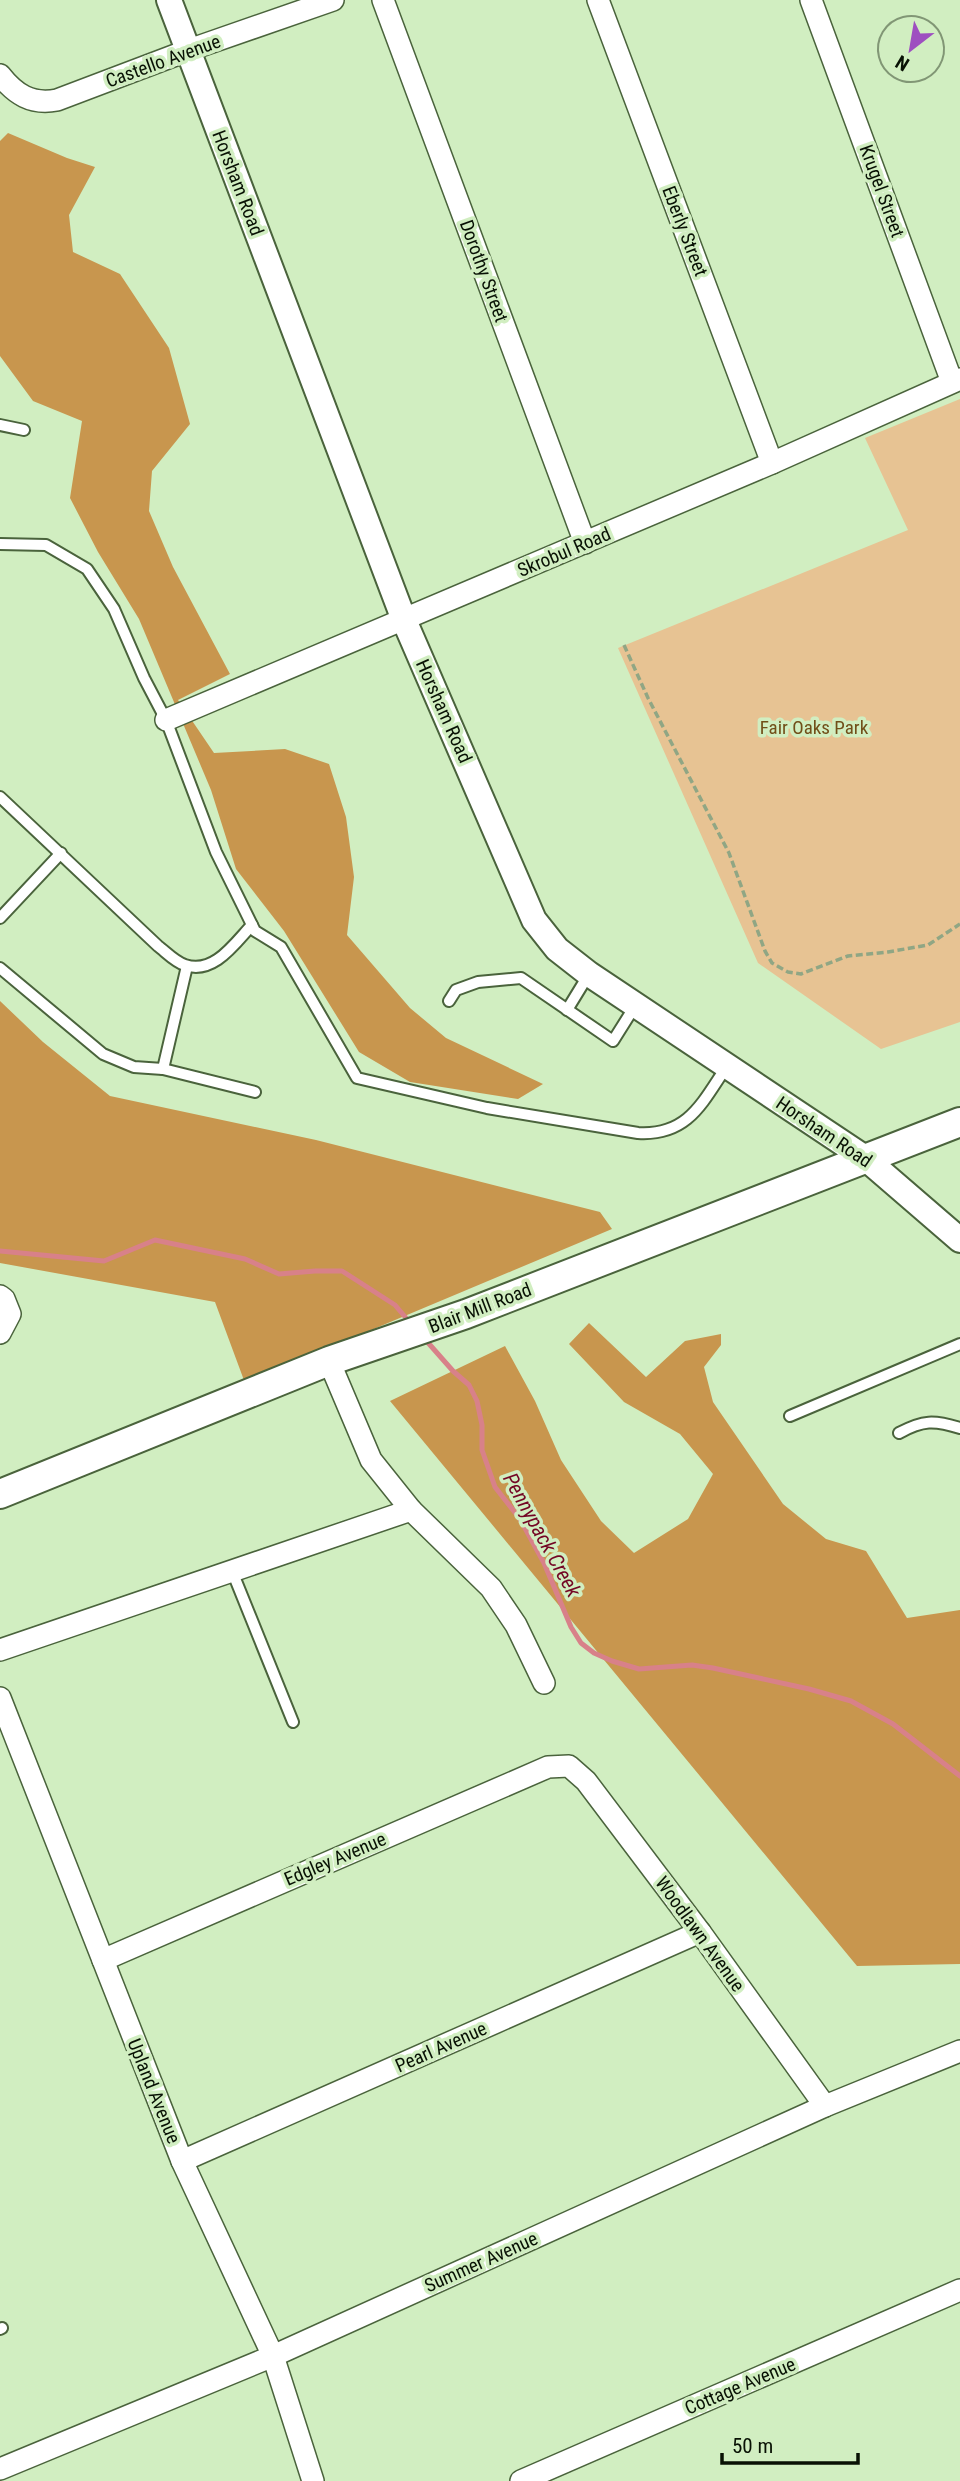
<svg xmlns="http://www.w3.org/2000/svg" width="960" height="2481" viewBox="0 0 960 2481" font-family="'Roboto Condensed',sans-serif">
	<rect width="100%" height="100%" fill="#d1eec1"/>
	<!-- green -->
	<path fill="#e7c393" d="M960,399v623l-79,27 -123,-86 -140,-315 290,-118 -43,-92z"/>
	<!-- forest -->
	<g fill="#c8964e">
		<path d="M8,133l59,25 28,9 -26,48 4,37 47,22 49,74 21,76 -38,47 -3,40 24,56 57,107 -52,26 36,53 71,-4 44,15 17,53 8,60 -7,58 63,73 36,30 97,46 -25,15 -108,-17 -51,-30 -75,-121 -48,-62 -25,-79 -72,-171 -41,-67 -28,-54 12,-77 -49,-20 -33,-45v-215z"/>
		<path d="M0,1001l43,41 67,54 206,44 284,72 12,17 -367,154 -30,-81 -215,-39z"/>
		<path d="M589,1323l57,54 39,-36 36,-7v11l-17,22 9,35 70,102 43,35 40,12 41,67 53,-8v354l-103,2 -467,-565 115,-55 30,55 26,59 40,61 33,32 54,-34 25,-45 -33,-40 -56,-32 -55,-58z"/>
	</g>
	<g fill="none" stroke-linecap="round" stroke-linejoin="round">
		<!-- stream -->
		<g stroke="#d88189" stroke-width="5">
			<path d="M0,1251l104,10 51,-21 90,19 34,15 36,-3h27l53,34 17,20"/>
			<path d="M423,1337l30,34 16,14 8,16 5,24v25l13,37 25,32 24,44 27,64 10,16 13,10 18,8 27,8 53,-4 21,3 96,21 42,12 42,23 67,52"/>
		</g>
		<!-- service casing -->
		<g stroke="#4a633c" stroke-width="14">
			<g id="service">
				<path d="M0,425l24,5"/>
				<path d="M0,544l46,1 41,24 27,40 30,69 22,42 50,132 39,79 26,16 76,131 130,30 151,25c50,3 64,-30 89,-67"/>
				<path d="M0,797l158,149c8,6 17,16 27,19 29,10 50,-22 67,-40"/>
				<path d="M0,918l61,-65"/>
				<path d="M0,968l103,86 31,13 29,2 92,23"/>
				<path d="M449,1001l7,-11 22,-8 43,-4 92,63 22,-35"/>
				<path d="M567,1010l22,-36"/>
				<path d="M163,1069l24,-103"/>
				<path d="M790,1416l170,-72"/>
				<path d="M899,1433c24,-13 35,-13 61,-5"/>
				<path d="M232,1571l61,151"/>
				<path d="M0,2329l2,-1"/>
			</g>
		</g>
		<!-- minor casing -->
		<g stroke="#4a633c" stroke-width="24">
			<g id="minor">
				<path d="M383,0l202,543"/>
				<path d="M598,0l174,463"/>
				<path d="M811,0l141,382"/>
				<path d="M0,75c15,19 31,30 57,25l132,-50 144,-50"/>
				<path d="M166,720l606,-257 188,-84"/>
				<path d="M0,1296l4,3 6,15 -10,19"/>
				<path d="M329,1361l42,99 40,50 80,78 25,37 28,58"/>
				<path d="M0,1650l411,-140"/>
				<path d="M0,1698l182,463 91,195 40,125"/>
				<path d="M103,1960l445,-193 21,-1 17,15 114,151 125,174"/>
				<path d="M182,2161l518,-229"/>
				<path d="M0,2469l273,-113 552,-250 135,-55"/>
				<path d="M521,2481l439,-191"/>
			</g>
		</g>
		<!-- tertiary casing -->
		<g stroke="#4a633c" stroke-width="28">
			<path id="tertiary" d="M169,0l235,620 130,300 23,29 32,25 276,184 95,82"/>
		</g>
		<!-- secondary casing -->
		<g stroke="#4a633c" stroke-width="32">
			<path id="secondary" d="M0,1494l329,-133 137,-47 494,-192"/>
		</g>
		<!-- path -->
		<path stroke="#90a684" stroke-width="3.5" stroke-dasharray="7 3.5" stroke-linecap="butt" d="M624,645l24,53 81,155 36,98 7,12 16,9 13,2 47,-18 40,-4 40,-7 32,-21"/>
		<!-- service -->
		<use href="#service" stroke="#fff" stroke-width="10"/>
		<!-- minor -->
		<use href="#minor" stroke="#fff" stroke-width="21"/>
		<!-- tertiary -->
		<use href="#tertiary" stroke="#fff" stroke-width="24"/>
		<!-- secondary -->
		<use href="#secondary" stroke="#fff" stroke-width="28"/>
	</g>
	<g text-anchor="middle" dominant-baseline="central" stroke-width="7" stroke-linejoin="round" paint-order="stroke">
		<!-- street labels -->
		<g font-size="19" fill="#081104" stroke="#d1eec1">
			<text transform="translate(163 61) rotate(-20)">Castello Avenue</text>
			<text transform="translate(238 183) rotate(69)">Horsham Road</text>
			<text transform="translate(882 191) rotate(70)">Krugel Street</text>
			<text transform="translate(685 231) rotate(69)">Eberly Street</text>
			<text transform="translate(484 271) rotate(70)">Dorothy Street</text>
			<text transform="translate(564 552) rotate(-23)">Skrobul Road</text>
			<text transform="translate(444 711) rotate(66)">Horsham Road</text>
			<text transform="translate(824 1132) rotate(34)">Horsham Road</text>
			<text transform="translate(480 1308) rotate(-21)">Blair Mill Road</text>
			<text transform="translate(335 1859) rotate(-23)">Edgley Avenue</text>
			<text transform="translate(700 1934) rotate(54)">Woodlawn Avenue</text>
			<text transform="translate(441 2047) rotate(-24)">Pearl Avenue</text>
			<text transform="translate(154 2091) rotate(68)">Upland Avenue</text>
			<text transform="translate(481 2262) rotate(-24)">Summer Avenue</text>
			<text transform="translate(740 2386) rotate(-23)">Cottage Avenue</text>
		</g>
		<!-- park labels -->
		<g font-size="19" fill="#714f19" stroke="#d1eec1">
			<text x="814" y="727">Fair Oaks Park</text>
		</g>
		<!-- water labels -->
		<g font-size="21" font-style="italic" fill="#730624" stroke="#d1eec1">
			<text transform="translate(542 1535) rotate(61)">Pennypack Creek</text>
		</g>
	</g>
	<!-- north arrow -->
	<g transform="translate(911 49) rotate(211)"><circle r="33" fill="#d1eec1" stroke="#819675" stroke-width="2"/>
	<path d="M0-5L12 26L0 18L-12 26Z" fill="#9e4fc0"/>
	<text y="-10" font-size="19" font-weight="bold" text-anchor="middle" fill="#081104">N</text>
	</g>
	<!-- scale -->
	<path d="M722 2453v10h136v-10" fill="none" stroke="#081104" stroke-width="3.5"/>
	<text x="732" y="2453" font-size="21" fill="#081104" stroke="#d1eec1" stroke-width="5" paint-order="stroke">50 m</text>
</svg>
